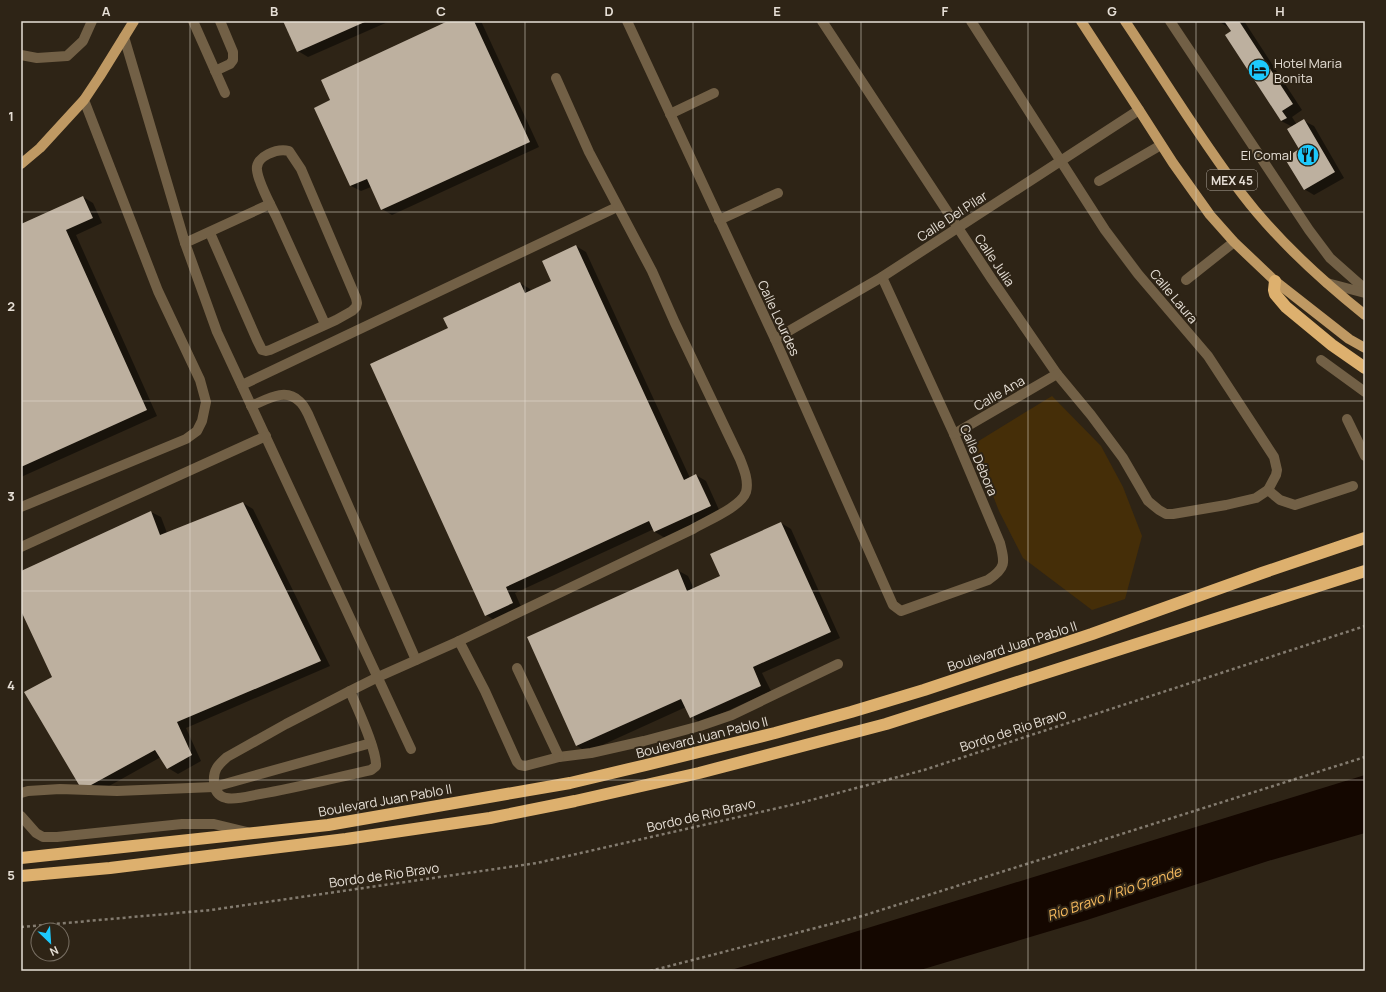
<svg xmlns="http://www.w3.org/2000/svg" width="1386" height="992" viewBox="0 0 1386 992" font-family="Manrope,sans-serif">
	<rect width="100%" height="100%" fill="#2e2416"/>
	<!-- green -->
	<path fill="#452e08" d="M1052,396l49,50 22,41 19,49 -17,63 -33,11 -69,-52 -24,-47 -22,-56v-13z"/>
	<!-- water -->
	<path fill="#140700" d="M1365,775v58l-97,28 -181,59 -170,51h-189z"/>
	<!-- shadow -->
	<g fill="#0007">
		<path d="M284,21h106l-82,36 -10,-6z"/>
		<path d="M450,21h31l58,126 -147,68 -10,-6 -11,-22 -10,4 -10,-5 -36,-78 17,-7z"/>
		<path d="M1218,21h26l58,89 -10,7 5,8 7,-4 10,5 30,52 -30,17 -10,-6 -3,-39 -8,-23 -12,-6 -49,-89 -4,-5z"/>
		<path d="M83,197l10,6 9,20 -26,12 81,181 -136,61v-252z"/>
		<path d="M576,246l10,6 104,226 6,-3 10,6 14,31 -55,26 -10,-6 -1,-3 -139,64 7,16 -26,12 -10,-6 -37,-286 71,-46 10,6 1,2 21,-10z"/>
		<path d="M243,503l10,6 77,157 -144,62 15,33 -23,13 -10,-6 -7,-11 -68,38 -40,-117 -32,-69v-37l130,-60 10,5 6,16z"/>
		<path d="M781,523l10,6 49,109 -78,35 9,18 -70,32 -10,-6 -5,-10 -99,45 -10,-6 -49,-109 149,-67 11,6 6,13 28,-12z"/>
	</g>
	<!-- building -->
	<g fill="#bdb09f">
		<path d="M283,21h84l-70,31z"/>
		<path d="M448,21h26l56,121 -149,68 -14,-31 -17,7 -36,-78 16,-8 -9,-20z"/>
		<path d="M1224,21h15l54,83 -11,7 5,7 -6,3 -56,-86 6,-4z"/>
		<path d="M1304,119l31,53 -31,18 -19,-31 6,-3 -1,-1 9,-6 -12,-20z"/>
		<path d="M83,196l10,22 -27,12 81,180 -126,57v-243z"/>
		<path d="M576,245l108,235 12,-6 15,32 -57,26 -5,-11 -143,66 7,16 -28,13 -115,-252 78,-36 -5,-10 77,-36 5,11 26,-12 -9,-20z"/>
		<path d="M243,502l78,159 -144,61 15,33 -25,14 -12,-19 -73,40 -58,-98 28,-15 -31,-66v-40l130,-60 9,24z"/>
		<path d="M781,522l50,110 -78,35 8,19 -71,32 -9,-19 -105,47 -49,-109 151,-68 9,22 33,-15 -10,-22z"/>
	</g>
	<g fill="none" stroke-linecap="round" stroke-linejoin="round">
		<!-- path -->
		<g stroke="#837b6f" stroke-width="2.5" stroke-dasharray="3 3" stroke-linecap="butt">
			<path d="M21,927l190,-17 326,-47 263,-60 124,-33 441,-144"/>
			<path d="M650,971l212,-55 503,-159"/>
		</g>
		<!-- minor -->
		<g stroke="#726046" stroke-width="10">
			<path d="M193,21l32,72"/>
			<path d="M627,21l148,318 118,266 8,6 87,-31c18,-12 17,-17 12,-37l-46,-109 -72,-157"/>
			<path d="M822,21l169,257 66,96 34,41 32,43 25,43 11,9 7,4h7l53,-9 30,-7 12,-8 8,-15 1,-5 -3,-13 -66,-101 -70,-82 -33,-44 -134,-209"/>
			<path d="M1170,21l139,209 21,28 35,31"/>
			<path d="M124,37l61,206 32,89 194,417"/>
			<path d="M21,55l16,3 30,-2 16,-15 9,-20"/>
			<path d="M215,71l15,-7 3,-4v-8l-13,-31"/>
			<path d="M670,114l44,-21"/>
			<path d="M1099,181l62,-36"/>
			<path d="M719,220l59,-27"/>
			<path d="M210,233l47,107 5,10 4,1 4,-1 66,-30 16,-9 4,-4 1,-4 -1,-5 -55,-129 -12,-18c-11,-3 -34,5 -32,19 1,12 13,34 19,46 16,36 33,72 49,108"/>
			<path d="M185,243l85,-39"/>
			<path d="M1186,280l48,-38"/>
			<path d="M1327,283l38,10"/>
			<path d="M775,339l107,-62 257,-167"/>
			<path d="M1321,360l44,32"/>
			<path d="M242,385l375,-178"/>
			<path d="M251,406c15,-6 34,-19 48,-5 4,3 7,9 9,13l108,246"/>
			<path d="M1347,419l18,37"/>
			<path d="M954,434l103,-60"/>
			<path d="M1268,490l12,10 15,5 58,-19"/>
			<path d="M21,507l165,-68 11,-8 5,-10 4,-19 -6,-22 -42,-89 -74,-191"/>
			<path d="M21,547l245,-111"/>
			<path d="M459,641l26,50 32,71 3,3 5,1 34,-9 32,-4 53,-12 56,-15 32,-11 106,-51"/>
			<path d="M517,668l42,89"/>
			<path d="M350,691l28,-14 81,-36 234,-112c13,-8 48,-22 53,-37 3,-11 -2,-23 -6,-33l-65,-136 -23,-52 -63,-119 -33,-74"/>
			<path d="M350,691c7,17 27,59 26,75l-5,4c-37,8 -74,18 -111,24 -11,2 -23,6 -34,4 -8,-2 -12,-8 -12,-16 -1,-12 4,-17 13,-25l59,-33z"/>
			<path d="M21,793l7,-2 32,-2 57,2 97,-4 157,-44"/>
			<path d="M21,816l15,17 7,4h14l125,-13h32l33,8"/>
		</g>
		<!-- major -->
		<g stroke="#bf9963" stroke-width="10">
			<path d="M1081,21l58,89 34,53 37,52 24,27 41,39 74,58 16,9"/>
			<path d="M1125,21c39,58 75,118 117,173 35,46 78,85 123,121"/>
			<path d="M21,164l19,-16 44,-48 16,-24 34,-55"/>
		</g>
		<!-- highway -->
		<g stroke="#ddb06e" stroke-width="12">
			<path d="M1275,281l-1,9 1,4 11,13 46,38 33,23"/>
			<path d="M21,858l307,-33 242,-42 76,-18 129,-32 76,-21 73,-22 168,-56 170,-61 103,-35"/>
			<path d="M21,876l89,-8 236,-29 144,-21 85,-17 124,-28 187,-49 479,-153"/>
		</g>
	</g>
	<!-- grid -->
	<path fill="none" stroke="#e6dfd6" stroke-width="1" stroke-opacity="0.55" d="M190,21v950M358,21v950M525,21v950M693,21v950M861,21v950M1028,21v950M1196,21v950M21,212h1344M21,401h1344M21,591h1344M21,780h1344"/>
	<!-- icons -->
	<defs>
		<g id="hotel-disc" transform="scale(1.15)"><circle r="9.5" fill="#1dc9fd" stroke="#2e2416"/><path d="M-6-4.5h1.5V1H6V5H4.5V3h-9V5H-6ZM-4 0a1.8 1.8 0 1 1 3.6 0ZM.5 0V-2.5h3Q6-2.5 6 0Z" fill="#111"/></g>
		<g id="restaurant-disc" transform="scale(1.15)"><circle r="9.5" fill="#1dc9fd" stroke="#2e2416"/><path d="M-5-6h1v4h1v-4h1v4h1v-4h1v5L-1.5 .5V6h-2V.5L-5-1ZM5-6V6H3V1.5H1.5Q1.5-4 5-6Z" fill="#111"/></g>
	</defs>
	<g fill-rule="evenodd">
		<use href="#hotel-disc" x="1259" y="70"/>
		<use href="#restaurant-disc" x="1308" y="155"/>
	</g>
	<g text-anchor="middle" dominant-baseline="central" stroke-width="4" stroke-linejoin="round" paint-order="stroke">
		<!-- shield labels -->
		<rect fill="#2e2416" stroke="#afa79c" stroke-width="1" x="1207" y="170" width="50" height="20" rx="3"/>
		<g font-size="12" font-weight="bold" fill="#e6dfd6">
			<text x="1232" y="180">MEX 45</text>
		</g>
		<!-- poi labels -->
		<g font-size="13" fill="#e6dfd6" stroke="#2e2416" text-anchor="start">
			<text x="1274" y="63">Hotel Maria<tspan x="1274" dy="15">Bonita</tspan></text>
			<text x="1292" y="155" text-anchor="end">El Comal</text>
		</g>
		<!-- street labels -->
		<g font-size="13" fill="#e6dfd6" stroke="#2e2416">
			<text transform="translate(952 216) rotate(-33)">Calle Del Pilar</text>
			<text transform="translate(995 260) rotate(56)">Calle Julia</text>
			<text transform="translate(1174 296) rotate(50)">Calle Laura</text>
			<text transform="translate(779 318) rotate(65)">Calle Lourdes</text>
			<text transform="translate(999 393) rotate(-30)">Calle Ana</text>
			<text transform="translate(979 460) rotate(67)">Calle Débora</text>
			<text transform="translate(1012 646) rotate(-18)">Boulevard Juan Pablo II</text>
			<text transform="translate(1013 730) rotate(-18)">Bordo de Rio Bravo</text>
			<text transform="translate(702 737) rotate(-14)">Boulevard Juan Pablo II</text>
			<text transform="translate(385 800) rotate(-10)">Boulevard Juan Pablo II</text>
			<text transform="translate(701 815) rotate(-13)">Bordo de Rio Bravo</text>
			<text transform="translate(384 875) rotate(-8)">Bordo de Rio Bravo</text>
		</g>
		<!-- water labels -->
		<g font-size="14" font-style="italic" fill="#f6ba5e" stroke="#2e2416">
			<text transform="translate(1114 893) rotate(-19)">Río Bravo / Rio Grande</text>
		</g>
	</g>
	<!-- border -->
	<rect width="1386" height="992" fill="none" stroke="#2e2416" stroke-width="44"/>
	<!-- north arrow -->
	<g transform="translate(50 942) rotate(155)"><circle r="19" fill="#2e2416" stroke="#786f63"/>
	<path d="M0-3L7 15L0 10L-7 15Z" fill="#1dc9fd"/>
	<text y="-6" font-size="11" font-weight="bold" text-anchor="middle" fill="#e6dfd6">N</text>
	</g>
	<rect x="22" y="22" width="1342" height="948" fill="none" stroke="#e6dfd6" stroke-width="1.5"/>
	<g font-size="13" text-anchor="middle" font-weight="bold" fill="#e6dfd6">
		<text x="106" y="16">A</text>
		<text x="274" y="16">B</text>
		<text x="441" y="16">C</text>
		<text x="609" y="16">D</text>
		<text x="777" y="16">E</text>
		<text x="945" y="16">F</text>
		<text x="1112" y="16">G</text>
		<text x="1280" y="16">H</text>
		<text x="11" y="121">1</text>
		<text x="11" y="311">2</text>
		<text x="11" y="501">3</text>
		<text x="11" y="690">4</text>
		<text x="11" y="880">5</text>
	</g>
</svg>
